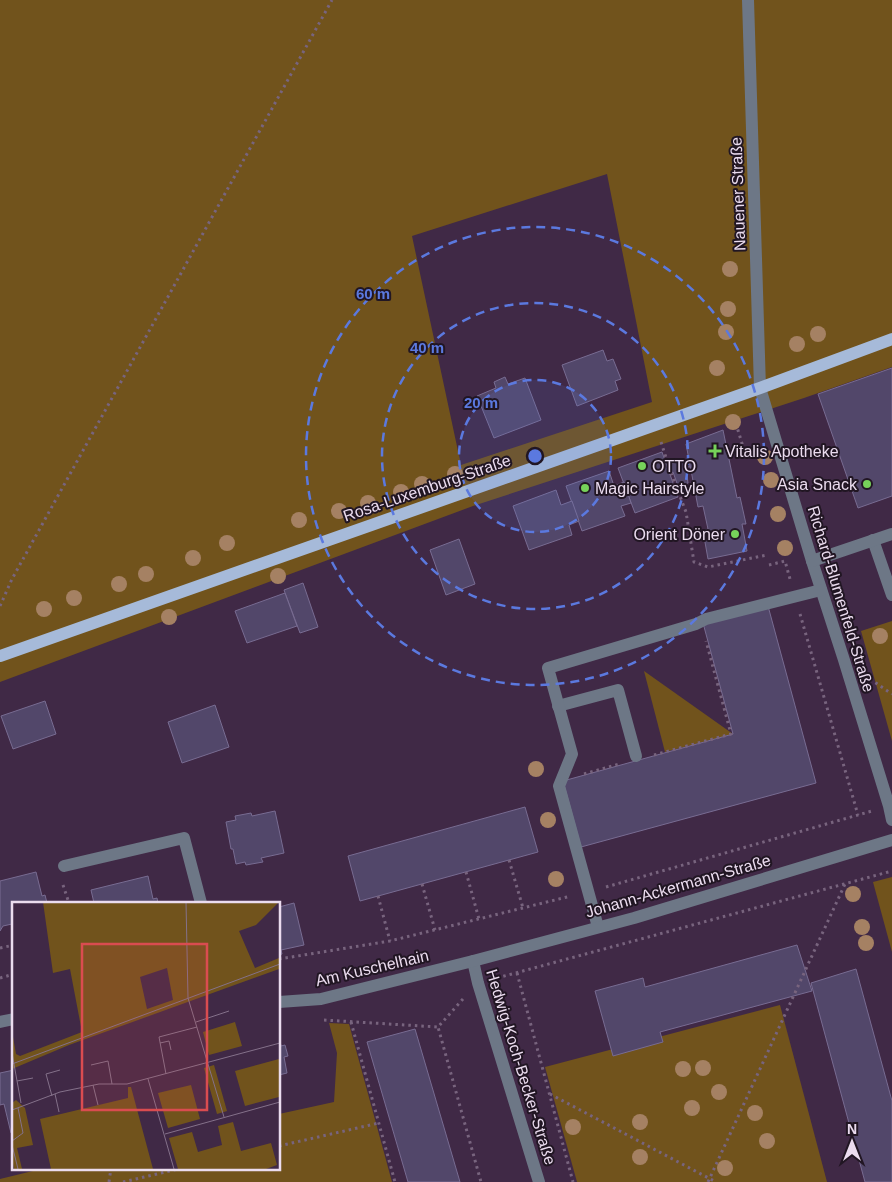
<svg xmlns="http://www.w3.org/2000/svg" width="892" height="1182" viewBox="0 0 892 1182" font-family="Arial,sans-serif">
	<rect width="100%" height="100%" fill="#402946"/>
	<!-- green -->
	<g fill="#71531c" fill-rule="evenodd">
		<path d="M0,0h892v367l-88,31 -331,108 -473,176zM607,174l45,228 -191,63 -49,-229z"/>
		<path d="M892,621v120l-31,-110z"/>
		<path d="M644,671l89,63 -68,18z"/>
		<path d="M892,877v75l-19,-70z"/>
		<path d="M780,1005l47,177h-250l-32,-115z"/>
		<path d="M329,1023l20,1 43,158h-392v-3l45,-11h234v-54l55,-12 3,-49z"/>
	</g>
	<!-- building -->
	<g fill="#52476a" stroke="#786c92">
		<path d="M603,350l4,11 6,-2 8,20 -6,2 3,9 -41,16 -15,-41z"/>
		<path d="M892,368v128l-34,12 -40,-114z"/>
		<path d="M505,377l3,7 17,-6 16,42 -47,18 -17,-42 19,-8 -2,-6z"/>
		<path d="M723,430l14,68 3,-1 6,27h-4l5,27 -39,8 -5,-28 5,-2 -5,-23 -5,1 -12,-63z"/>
		<path d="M662,452l16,45 -43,16 -17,-45z"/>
		<path d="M684,460v2l5,-2 1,7h-4l2,16 -10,3 -5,-14 -4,2 -2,-6 4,-2 -1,-2z"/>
		<path d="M609,471l5,15 10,-4 7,21 -10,3 4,10 -43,15 -16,-45z"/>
		<path d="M556,490l5,15 11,-4 7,20 -10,4 3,10 -43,15 -16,-44z"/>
		<path d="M459,539l16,45 -29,11 -16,-45z"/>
		<path d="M303,583l15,44 -18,6 -16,-43z"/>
		<path d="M285,593l12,33 -50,17 -12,-32z"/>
		<path d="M768,606l48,177 -235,64 -18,-66 170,-47 -30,-111z"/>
		<path d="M45,701l11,33 -43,15 -12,-33z"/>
		<path d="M215,705l14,42 -47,16 -14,-41z"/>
		<path d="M525,807l13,45 -178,49 -12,-45z"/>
		<path d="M275,811l9,42 -23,5 2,4 -17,3 -1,-3 -9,2 -3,-15h-2l-5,-27 10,-2 -1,-4 16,-3 1,3z"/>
		<path d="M36,872l6,24 3,-1 2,8h-33v25h-1l-1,-4 -9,2 -3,5v-50z"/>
		<path d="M148,876l5,23 4,-1 1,5h-64l-3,-13z"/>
		<path d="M294,903l10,42 -23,5 1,4 -3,1v-48z"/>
		<path d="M797,945l15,46 -152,41 3,10 -50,14 -18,-65 48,-13 2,9z"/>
		<path d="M856,969l36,132v81h-27l-54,-199z"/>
		<path d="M415,1029l45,153h-52l-41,-140z"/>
		<path d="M279,1036l2,10 4,-1 3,11 -4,1 3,16 -8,2v3z"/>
		<path d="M14,1070v63h-3l-7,-29 -4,1v-32z"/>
	</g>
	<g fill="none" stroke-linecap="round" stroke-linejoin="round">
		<!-- path -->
		<g stroke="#78647e" stroke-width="3" stroke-dasharray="2.5 4" stroke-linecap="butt">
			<path d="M734,417l13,43"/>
			<path d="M661,442l8,25"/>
			<path d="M671,473l15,39 8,50 14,5 59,-12"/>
			<path d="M769,565l16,-4 5,18"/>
			<path d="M0,606l12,-27 320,-579"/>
			<path d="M800,614l58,201"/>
			<path d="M870,679l22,15"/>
			<path d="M654,755l77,-21 -25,-93"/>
			<path d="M584,774l35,-10"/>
			<path d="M509,860l14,48"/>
			<path d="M466,872l13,47"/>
			<path d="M422,884l13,46"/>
			<path d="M63,885l6,18"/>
			<path d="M606,887l266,-76"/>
			<path d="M378,896l12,45"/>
			<path d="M0,948l14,-3"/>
			<path d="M279,959l111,-18 181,-45"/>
			<path d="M517,973l56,209"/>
			<path d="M0,978l14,-4"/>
			<path d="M497,978l395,-107"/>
			<path d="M463,999l-25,28 43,155"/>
			<path d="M324,1020l114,7"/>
			<path d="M351,1022l44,160"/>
			<path d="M550,1094l166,88"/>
			<path d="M279,1146l100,-23"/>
			<path d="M109,1182l2,-14"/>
			<path d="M123,1182l59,-14"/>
			<path d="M708,1182l137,-298"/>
		</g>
		<!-- minor -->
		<g stroke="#6d7786" stroke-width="12">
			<path d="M748,0l12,388 52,173 32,99 45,146 3,14"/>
			<path d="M873,540l19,55"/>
			<path d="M812,561l80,-27"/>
			<path d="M558,706l60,-16 18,66"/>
			<path d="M64,866l120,-28 17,65"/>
			<path d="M598,927l-39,-141 13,-32 -24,-86 148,-44 10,-5 115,-29"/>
			<path d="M473,961l5,22 61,199"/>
			<path d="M279,1002l42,-3 152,-38 161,-43 258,-78"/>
			<path d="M0,1022l14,-3"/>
		</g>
		<!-- major -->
		<path stroke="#a6bad9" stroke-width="12" d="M0,656l760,-268 132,-49"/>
	</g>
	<!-- trees -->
	<g fill="#a58163">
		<circle cx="730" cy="269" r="8"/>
		<circle cx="728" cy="309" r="8"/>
		<circle cx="726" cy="332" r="8"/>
		<circle cx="818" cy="334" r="8"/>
		<circle cx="797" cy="344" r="8"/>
		<circle cx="717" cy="368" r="8"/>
		<circle cx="733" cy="422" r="8"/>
		<circle cx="765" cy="457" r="8"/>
		<circle cx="455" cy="474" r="8"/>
		<circle cx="771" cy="480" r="8"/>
		<circle cx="422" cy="484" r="8"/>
		<circle cx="401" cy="492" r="8"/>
		<circle cx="368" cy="503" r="8"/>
		<circle cx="339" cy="511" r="8"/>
		<circle cx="778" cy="514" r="8"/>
		<circle cx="299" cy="520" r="8"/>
		<circle cx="227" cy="543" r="8"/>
		<circle cx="785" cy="548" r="8"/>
		<circle cx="193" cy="558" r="8"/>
		<circle cx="146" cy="574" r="8"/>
		<circle cx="278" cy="576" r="8"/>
		<circle cx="119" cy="584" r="8"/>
		<circle cx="74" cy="598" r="8"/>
		<circle cx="44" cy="609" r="8"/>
		<circle cx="169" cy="617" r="8"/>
		<circle cx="880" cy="636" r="8"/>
		<circle cx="536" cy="769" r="8"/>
		<circle cx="548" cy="820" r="8"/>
		<circle cx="556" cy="879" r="8"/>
		<circle cx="853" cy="894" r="8"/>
		<circle cx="862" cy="927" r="8"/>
		<circle cx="866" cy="943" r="8"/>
		<circle cx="703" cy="1068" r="8"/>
		<circle cx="683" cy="1069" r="8"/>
		<circle cx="719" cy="1092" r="8"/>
		<circle cx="692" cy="1108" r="8"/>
		<circle cx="755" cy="1113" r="8"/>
		<circle cx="640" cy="1122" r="8"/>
		<circle cx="573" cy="1127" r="8"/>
		<circle cx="767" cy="1141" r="8"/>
		<circle cx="640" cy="1157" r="8"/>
		<circle cx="725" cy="1168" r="8"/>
	</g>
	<!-- distance rings -->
	<circle cx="535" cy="456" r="76" fill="#5b79df" fill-opacity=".12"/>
	<g fill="none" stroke="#5b79df" stroke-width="2.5" stroke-dasharray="9 6">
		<circle cx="535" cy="456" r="76"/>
		<circle cx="535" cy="456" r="153"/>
		<circle cx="535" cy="456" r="229"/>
	</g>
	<!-- markers -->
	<g fill="#76d25a" stroke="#211623" stroke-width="2">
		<path d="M712.5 443.5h5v5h5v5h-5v5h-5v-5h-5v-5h5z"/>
		<circle cx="642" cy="466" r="5"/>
		<circle cx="867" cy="484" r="5"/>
		<circle cx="585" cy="488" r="5"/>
		<circle cx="735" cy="534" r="5"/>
	</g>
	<g text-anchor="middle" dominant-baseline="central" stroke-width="4" stroke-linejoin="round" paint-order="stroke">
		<!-- street labels -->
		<g font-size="16" fill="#ebdcef" stroke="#211623">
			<text transform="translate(738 194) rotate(-92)">Nauener Straße</text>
			<text transform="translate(427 488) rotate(-19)">Rosa-Luxemburg-Straße</text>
			<text transform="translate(841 599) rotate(73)">Richard-Blumenfeld-Straße</text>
			<text transform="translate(678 886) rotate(-16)">Johann-Ackermann-Straße</text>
			<text transform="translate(372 968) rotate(-13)">Am Kuschelhain</text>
			<text transform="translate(521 1067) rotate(73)">Hedwig-Koch-Becker-Straße</text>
		</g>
		<!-- poi labels -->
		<g font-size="16" fill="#ebdcef" stroke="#211623" text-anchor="start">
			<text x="725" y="451">Vitalis Apotheke</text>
			<text x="652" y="466">OTTO</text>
			<text x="857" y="484" text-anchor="end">Asia Snack</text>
			<text x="595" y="488">Magic Hairstyle</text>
			<text x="725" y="534" text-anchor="end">Orient Döner</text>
		</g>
	</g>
	<!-- overview -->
	<g transform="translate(12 902)">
		<rect width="268" height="268" fill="#402946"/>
		<path d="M31,0h236l-23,23 -17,6 16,37 24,-10v11l-210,76 -57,24v-38l4,23 4,2 62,-24 -12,-63 -17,4zM155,66l6,32 -26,9 -7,-32zM223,120l7,24 -33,9 -6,-23zM267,157v38l-34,9 -10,-35zM202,163l13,46 -10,3 -13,-46zM179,183l9,34 -32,9 -10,-35zM116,185h3l22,82h-102l-11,-50 88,-21zM4,198l9,8 8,37 -16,3 5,21h-8l-2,-11v-55zM221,220l8,29 30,-8 6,22 -11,4h-88l-9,-31 23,-6 6,20 24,-7 -4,-19z" fill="#71531c" fill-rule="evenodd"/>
		<path fill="none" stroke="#84718a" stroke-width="1" d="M174,0l2,96 36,119M184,120l33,-11M148,141l9,-2 2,9M0,151l9,50M0,162l268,-100M79,163l17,-4 4,23M154,172l-7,-37 38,-10M136,177l26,90M5,179l16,-3M81,183l5,20M43,192l4,18M40,194l-6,-22 14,-4M0,208l48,-18 39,-8h28l153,-41M153,232l115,-32M0,239l11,-8 -5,-25M0,243l6,24"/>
		<path fill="#da4c50" fill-opacity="0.15" stroke="#da4c50" stroke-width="2.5" d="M70,42h125v166h-125z"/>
		<rect width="268" height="268" fill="none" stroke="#ebdcef" stroke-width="2.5"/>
	</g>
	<circle cx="535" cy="456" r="8" fill="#5b79df" stroke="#211623" stroke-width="2.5"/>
	<g font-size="15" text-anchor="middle" font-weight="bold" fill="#5b79df" stroke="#211623" stroke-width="4" stroke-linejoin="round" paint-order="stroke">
		<text x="373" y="299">60 m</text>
		<text x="427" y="353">40 m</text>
		<text x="481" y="408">20 m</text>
	</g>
	<!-- north arrow -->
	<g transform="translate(852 1142)" stroke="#211623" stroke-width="4" paint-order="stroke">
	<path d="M0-4L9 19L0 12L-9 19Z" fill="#ebdcef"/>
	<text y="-8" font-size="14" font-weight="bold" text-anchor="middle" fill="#ebdcef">N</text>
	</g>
</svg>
